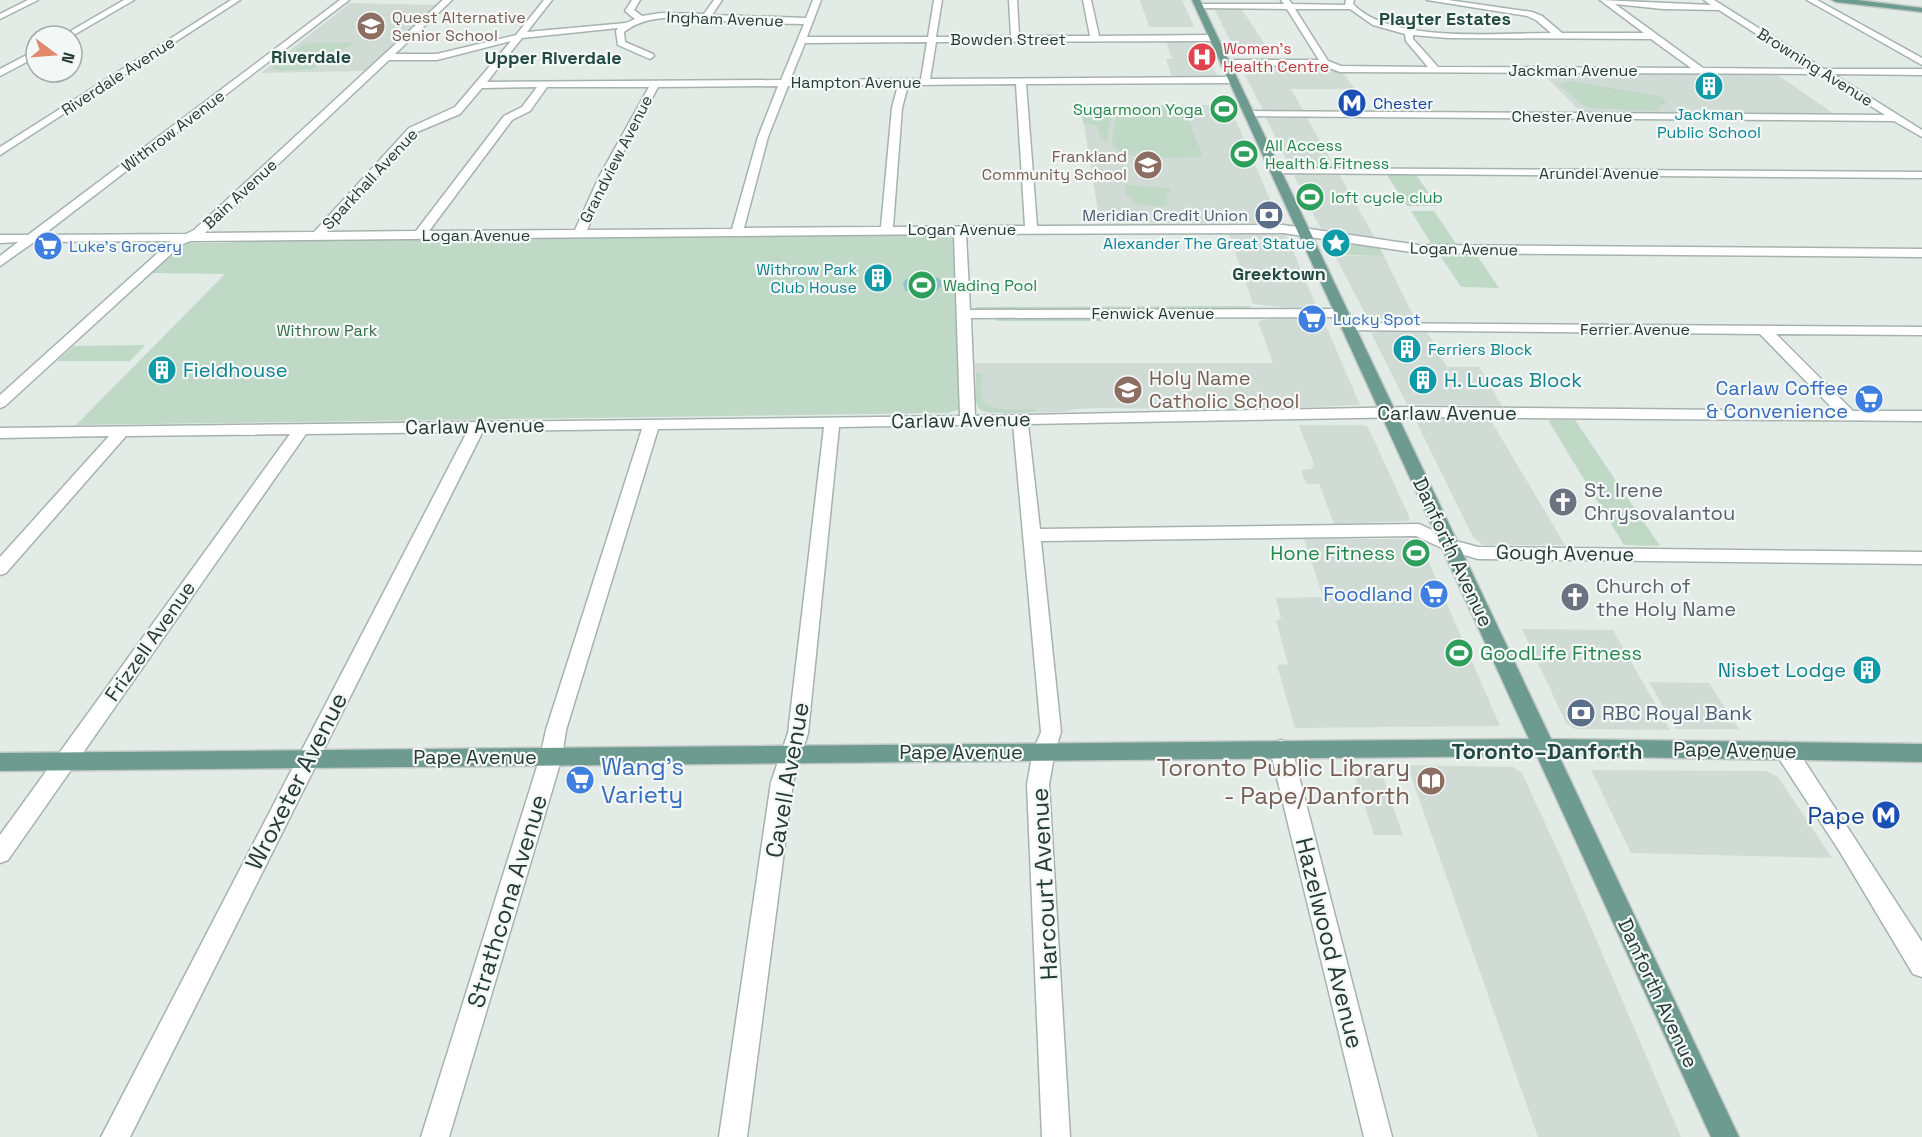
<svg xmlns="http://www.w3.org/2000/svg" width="1922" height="1137" viewBox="0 0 1922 1137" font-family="'Space Grotesk',sans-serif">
	<rect width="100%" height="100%" fill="#e3ebe7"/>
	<!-- built -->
	<g fill="#d1dbd6">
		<path d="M1140,0h42l12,27h-45z"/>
		<path d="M350,3l87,2 -72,66 -104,2z"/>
		<path d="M1214,8h27l25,38 -34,-1z"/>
		<path d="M1166,40h35l16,37 -45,1 -6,-19h6z"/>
		<path d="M1240,65h58l44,7 13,17h-64l13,23h-40z"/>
		<path d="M1546,73l230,1 60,41 -254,-2 -39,-39z"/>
		<path d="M1229,105l50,115 -1,3 -178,1 -19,-118z"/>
		<path d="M1266,118h41l28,50 -41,-1 -5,-2z"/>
		<path d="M1301,174h38l36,64 -54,-9 -26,-51v-3z"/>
		<path d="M1229,234l57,1 30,70 -2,3 -32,-1 -29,-3z"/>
		<path d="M1335,256h49l31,63h-47z"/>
		<path d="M1273,318l50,1 37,86 -122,5 -138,-2 -24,1 -12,3 -75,1 -8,-2 -4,-5 -2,-43h298l-15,-42z"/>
		<path d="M1376,332h51l20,35h32l23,39 -95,-2 -35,-69v-2z"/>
		<path d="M1422,418l68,1 75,126h-82l-10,-8 -58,-118z"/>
		<path d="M1299,425h64l5,2 41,89v5l-75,3 -15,-40h-13l-5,-14 10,-1 3,-5z"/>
		<path d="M1304,539h107l10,5 79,182 -205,2 -18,-63 11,-1 -12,-44 5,-1 -5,-21 47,-1z"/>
		<path d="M1522,629l91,1 57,100 -95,-1 -9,-6z"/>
		<path d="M1649,682l60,1 30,46h-63z"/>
		<path d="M1407,765l106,2 9,6 40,87 119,277h-143z"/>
		<path d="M1352,768h28l23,67h-29z"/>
		<path d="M1591,770l175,1 12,6 54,81 -201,-5z"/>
	</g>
	<!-- green -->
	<g fill="#bfd9c6">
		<path d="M311,43h44l-40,22v4l-36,2 -7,-3 30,-23z"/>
		<path d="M1569,81l84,14 9,2 5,5 -7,4 -2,5 -67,-3 -11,-5 -20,-18z"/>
		<path d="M1183,105l20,52c-21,0 -77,6 -90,-11 -3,-15 6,-25 3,-40z"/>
		<path d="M1081,106h32c1,15 -7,21 -5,34h-6l-6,-15 -13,-2z"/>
		<path d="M1387,175h29l22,31h-31z"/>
		<path d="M1124,185l46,3 1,4 -6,3 3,9 -6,3 -28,-3 -2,-8h-5z"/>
		<path d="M1411,211h23l23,34h-25z"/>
		<path d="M953,233l10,170 -5,7 -11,3 -871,12 149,-151 -73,-1 33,-30h45l5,-3z"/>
		<path d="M1330,240l50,8 4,8 -47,-1z"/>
		<path d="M1439,254h37l23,34 -38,-1z"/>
		<path d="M1250,306l1,3 -276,2v-4z"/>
		<path d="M1148,317l1,4h-153v-3z"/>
		<path d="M145,345l-15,16h-73l17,-15z"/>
		<path d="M976,373h6c0,8 -2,22 2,29 6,10 40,7 51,7v3c-10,0 -52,4 -57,-5 -4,-7 -2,-24 -2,-34z"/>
		<path d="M1548,420h27l85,126 -36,-1z"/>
	</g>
	<!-- water -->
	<path fill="#92c1c9" d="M919,274l13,1 9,5v7c-10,9 -24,9 -36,3l-2,-6 2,-4z"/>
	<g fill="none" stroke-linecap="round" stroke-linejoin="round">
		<!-- minor casing -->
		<g stroke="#a6b2ae" stroke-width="3">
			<g id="minor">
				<path d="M28,0h10l-38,19v-5z"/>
				<path d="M124,0h10l-62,36h-10z"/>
				<path d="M231,0h9l-240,155v-8z"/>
				<path d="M340,0h9l-306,235 143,-1 8,-4 249,-230h9l-57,54h42l79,-19 28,-35h8l-25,32 99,-9 9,-4 -10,-8 7,-11h8l-6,10 8,6 19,-3 43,1 10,-14h8l-10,15 94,3 7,-18h8l-14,37h121l6,-37h8l-6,37 75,-1 -2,-36h8l2,36h71l-7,-36h8l8,36 114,-1 4,3 -4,3 -277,1 -6,37 303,-2 5,3 -5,3 -207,1 11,142 246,-1 135,20 504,4v8l-504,-4 -135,-20 -317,1 4,76 372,-1 7,4 -7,4 -371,1 4,98 436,-9 424,4 -75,-77 -417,-4 -2,-3 2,-3 5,-1 574,4v8l-146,-1 77,77h69v10l-511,-4 -383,7 12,105 379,-5 37,17 22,6 444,5v12l-444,-5 -34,-10 -28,-13 -375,5 20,191 -6,19 -6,33 21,353h-28l-15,-353 6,-33 8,-19 -28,-308 -174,3 -31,306 -15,49 -46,355h-28l52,-355 17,-49 36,-306 -166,2 -92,301 -4,27 -113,380h-28l119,-380 6,-27 96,-301 -159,2 -353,706h-29l366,-705 -161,2 -298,426 -8,3v-28l290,-401 -164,2 -120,137 -6,2v-18l109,-121 -109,2v-10l960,-12 -6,-182 -764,7 -9,4 -176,161 -5,2v-13l171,-154 -137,1 -34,24v-10l18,-14 -18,1v-8h28zM679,17l65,6 60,1 -23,56 -294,2 35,-44 96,-10 -2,3 2,14 32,14 4,-3 -1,-2 -28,-12 -1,-10c17,-13 34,-14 55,-15zM511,41l-56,66 -46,21 -95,104 -109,1 184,-173h48zM927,42l-6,37 -131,1 15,-37zM1016,84l9,142 -132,1 9,-119 6,-23zM898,85l-6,23 -11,119 -137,1 24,-91 20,-51zM778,86l-20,51 -26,92 -145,1 23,-53 48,-90zM537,87l-15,20 -18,9 -88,115 -89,1 90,-100 43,-18 22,-26zM547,87h102l-50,90 -24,53 -146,1 83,-111 18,-9z"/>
				<path d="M1281,0h8l3,4 53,1 1,-5h8l-1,4c37,40 146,29 198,29l-15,-13 -9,-4 -100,-16h21l84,12 10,4 20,17h82l-44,-33 111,5 -7,-5h10l110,69h98v6l-89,-1 89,56v7l-28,-16 -649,-5 -1,-2 5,-3 636,4 -65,-41 -480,-2 -16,-6 -103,-1v-4l3,-1h95l-32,-51 -88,-1 -4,-2 4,-2h85zM1615,4l48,5 56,1 92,59 -108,-1zM1295,9h55l23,16 32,9 1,7 22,26 -87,-1 -13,-5zM1413,35l35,3 203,1 40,29 -253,-1 -25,-28z"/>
				<path d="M1807,0h10l105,58v7z"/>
				<path d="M36,50v7l-36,19v-7z"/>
				<path d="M1276,168l646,4v6l-650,-5v-4z"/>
				<path d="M1281,740l7,3 4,6 100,388h-28l-94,-388 4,-6z"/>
				<path d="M1786,742l8,3 128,197v35l-9,-3 -73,-122 -62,-95 -3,-6 3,-6z"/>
			</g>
		</g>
		<!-- major casing -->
		<g stroke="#c2c8c6" stroke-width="3">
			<g id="major">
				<path d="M1192,0h8l351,739 371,5v18l-363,-6 180,381h-28l-174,-381 -1537,15v-18l1529,-14z"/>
				<path d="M1832,0h25l65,8v4l-86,-10z"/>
			</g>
		</g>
		<!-- minor -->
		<use href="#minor" fill="#fff" fill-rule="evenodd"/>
		<!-- major -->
		<use href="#major" fill="#6d9b8f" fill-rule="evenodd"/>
	</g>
	<!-- icons -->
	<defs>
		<g id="school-disc" transform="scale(1.5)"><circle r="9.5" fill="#8d6e63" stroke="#f3f8f6"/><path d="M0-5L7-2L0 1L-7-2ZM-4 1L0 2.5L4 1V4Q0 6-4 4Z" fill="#fff"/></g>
		<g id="hospital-disc" transform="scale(1.5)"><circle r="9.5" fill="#e0444e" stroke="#f3f8f6"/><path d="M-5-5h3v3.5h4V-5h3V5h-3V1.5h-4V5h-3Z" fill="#fff"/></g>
		<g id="building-disc" transform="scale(1.5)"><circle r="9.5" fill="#0f9aa8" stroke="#f3f8f6"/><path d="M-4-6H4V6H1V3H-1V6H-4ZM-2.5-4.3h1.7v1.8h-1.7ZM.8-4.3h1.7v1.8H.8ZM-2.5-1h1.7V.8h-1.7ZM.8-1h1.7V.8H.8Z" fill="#fff"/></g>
		<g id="metro-disc" transform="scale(1.5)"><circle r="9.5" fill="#1a4fb4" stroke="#f3f8f6"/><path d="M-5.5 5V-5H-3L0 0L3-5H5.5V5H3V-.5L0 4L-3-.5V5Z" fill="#fff"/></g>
		<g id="stadium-disc" transform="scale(1.5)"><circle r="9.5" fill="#2e9e5b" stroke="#f3f8f6"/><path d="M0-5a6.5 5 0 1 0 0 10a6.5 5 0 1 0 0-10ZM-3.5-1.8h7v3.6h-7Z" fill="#fff"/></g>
		<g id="bank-disc" transform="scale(1.5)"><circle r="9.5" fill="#5c6f8a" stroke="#f3f8f6"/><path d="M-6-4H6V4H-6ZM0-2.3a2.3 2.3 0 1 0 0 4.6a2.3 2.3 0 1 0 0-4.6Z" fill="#fff"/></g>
		<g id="sight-disc" transform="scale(1.5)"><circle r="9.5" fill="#0f9aa8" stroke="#f3f8f6"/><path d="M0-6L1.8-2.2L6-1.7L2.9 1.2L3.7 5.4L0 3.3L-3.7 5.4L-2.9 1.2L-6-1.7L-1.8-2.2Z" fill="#fff"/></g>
		<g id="supermarket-disc" transform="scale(1.5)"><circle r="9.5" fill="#3f7fe0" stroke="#f3f8f6"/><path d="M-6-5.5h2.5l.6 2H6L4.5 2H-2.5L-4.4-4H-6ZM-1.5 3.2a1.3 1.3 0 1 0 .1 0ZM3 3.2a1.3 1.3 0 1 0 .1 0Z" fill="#fff"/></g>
		<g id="church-disc" transform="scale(1.5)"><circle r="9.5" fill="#6b7280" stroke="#f3f8f6"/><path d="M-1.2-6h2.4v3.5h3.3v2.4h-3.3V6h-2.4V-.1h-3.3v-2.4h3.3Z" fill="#fff"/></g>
		<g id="library-disc" transform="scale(1.5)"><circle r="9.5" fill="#8d6e63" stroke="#f3f8f6"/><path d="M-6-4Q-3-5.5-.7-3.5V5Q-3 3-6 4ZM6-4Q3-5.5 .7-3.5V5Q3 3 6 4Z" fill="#fff"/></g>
	</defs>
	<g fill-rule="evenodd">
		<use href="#school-disc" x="371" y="26"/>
		<use href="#hospital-disc" x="1202" y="57"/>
		<use href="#building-disc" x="1709" y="86"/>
		<use href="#metro-disc" x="1352" y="103"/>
		<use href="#stadium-disc" x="1224" y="109"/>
		<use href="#stadium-disc" x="1244" y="154"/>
		<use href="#school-disc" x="1148" y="165"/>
		<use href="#stadium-disc" x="1310" y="197"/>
		<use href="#bank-disc" x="1269" y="215"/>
		<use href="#sight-disc" x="1336" y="243"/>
		<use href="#supermarket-disc" x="48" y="246"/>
		<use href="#building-disc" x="878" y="278"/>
		<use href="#stadium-disc" x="922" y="285"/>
		<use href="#supermarket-disc" x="1312" y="319"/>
		<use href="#building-disc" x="1407" y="349"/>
		<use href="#building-disc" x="162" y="370"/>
		<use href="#building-disc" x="1423" y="380"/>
		<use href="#school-disc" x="1128" y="390"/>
		<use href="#supermarket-disc" x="1869" y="399"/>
		<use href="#church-disc" x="1563" y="502"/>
		<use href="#stadium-disc" x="1416" y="553"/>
		<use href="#supermarket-disc" x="1434" y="594"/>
		<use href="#church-disc" x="1575" y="597"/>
		<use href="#stadium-disc" x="1459" y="653"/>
		<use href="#building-disc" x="1867" y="670"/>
		<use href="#bank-disc" x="1581" y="713"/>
		<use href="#supermarket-disc" x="580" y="780"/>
		<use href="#library-disc" x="1431" y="781"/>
		<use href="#metro-disc" x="1886" y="815"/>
	</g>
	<g text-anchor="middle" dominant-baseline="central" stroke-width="4.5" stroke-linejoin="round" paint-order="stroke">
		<!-- far-education labels -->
		<g font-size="16" fill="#785e54" stroke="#f3f8f6" text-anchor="start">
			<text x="392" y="17">Quest Alternative<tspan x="392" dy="18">Senior School</tspan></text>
			<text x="1127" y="156" text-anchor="end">Frankland<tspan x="1127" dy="18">Community School</tspan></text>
		</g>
		<!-- far-street labels -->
		<g font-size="16" fill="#253a34" stroke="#f3f8f6">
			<text transform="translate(725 19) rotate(2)">Ingham Avenue</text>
			<text x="1008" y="39">Bowden Street</text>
			<text transform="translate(1815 67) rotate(32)">Browning Avenue</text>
			<text x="1573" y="70">Jackman Avenue</text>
			<text transform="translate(118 76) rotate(-33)">Riverdale Avenue</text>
			<text x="856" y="82">Hampton Avenue</text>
			<text x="1572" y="116">Chester Avenue</text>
			<text transform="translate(173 131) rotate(-37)">Withrow Avenue</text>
			<text transform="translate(616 159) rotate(-63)">Grandview Avenue</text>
			<text x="1599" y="173">Arundel Avenue</text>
			<text transform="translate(370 179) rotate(-47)">Sparkhall Avenue</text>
			<text transform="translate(240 194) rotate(-43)">Bain Avenue</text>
			<text x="962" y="229">Logan Avenue</text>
			<text x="476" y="235">Logan Avenue</text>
			<text transform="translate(1464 249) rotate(1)">Logan Avenue</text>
			<text x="1153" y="313">Fenwick Avenue</text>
			<text x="1635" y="329">Ferrier Avenue</text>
		</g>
		<!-- far-health labels -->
		<g font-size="16" fill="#be3a42" stroke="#f3f8f6" text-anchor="start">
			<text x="1223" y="48">Women's<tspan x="1223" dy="18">Health Centre</tspan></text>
		</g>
		<!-- far-transit labels -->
		<g font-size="16" fill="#164399" stroke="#f3f8f6" text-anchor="start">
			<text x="1373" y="103">Chester</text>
		</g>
		<!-- far-leisure labels -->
		<g font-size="16" fill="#27864d" stroke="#f3f8f6" text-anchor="start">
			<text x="1203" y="109" text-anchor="end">Sugarmoon Yoga</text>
			<text x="1265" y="145">All Access<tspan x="1265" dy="18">Health &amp; Fitness</tspan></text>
			<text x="1331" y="197">loft cycle club</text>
			<text x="943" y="285">Wading Pool</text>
		</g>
		<!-- far-culture labels -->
		<g font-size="16" fill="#0d838f" stroke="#f3f8f6" text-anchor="end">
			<text x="1709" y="114" text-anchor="middle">Jackman<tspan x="1709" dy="18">Public School</tspan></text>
			<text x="1315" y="243">Alexander The Great Statue</text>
			<text x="857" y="269">Withrow Park<tspan x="857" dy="18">Club House</tspan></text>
			<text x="1428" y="349" text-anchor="start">Ferriers Block</text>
		</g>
		<!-- far-service labels -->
		<g font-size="16" fill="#4e5e75" stroke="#f3f8f6" text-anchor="end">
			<text x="1248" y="215">Meridian Credit Union</text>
		</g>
		<!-- far-shop labels -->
		<g font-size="16" fill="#366cbe" stroke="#f3f8f6" text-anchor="start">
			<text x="69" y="246">Luke's Grocery</text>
			<text x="1333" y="319">Lucky Spot</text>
		</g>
		<!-- far-park labels -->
		<g font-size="16" fill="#346c49" stroke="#f3f8f6">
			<text x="327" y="330">Withrow Park</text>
		</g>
		<!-- far-neighbourhood labels -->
		<g font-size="18" font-weight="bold" fill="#234a40" stroke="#f3f8f6">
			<text x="1445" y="18">Playter Estates</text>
			<text x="311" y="56">Riverdale</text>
			<text x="553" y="57">Upper Riverdale</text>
			<text x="1279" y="273">Greektown</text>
		</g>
		<!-- culture labels -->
		<g font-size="20" fill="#0d838f" stroke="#f3f8f6" text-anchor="start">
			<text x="183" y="370">Fieldhouse</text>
			<text x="1444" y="380">H. Lucas Block</text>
			<text x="1846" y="670" text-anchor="end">Nisbet Lodge</text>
		</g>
		<!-- education labels -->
		<g font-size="20" fill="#785e54" stroke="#f3f8f6" text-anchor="start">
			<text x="1149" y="378">Holy Name<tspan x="1149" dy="23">Catholic School</tspan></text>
		</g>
		<!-- shop labels -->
		<g font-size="20" fill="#366cbe" stroke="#f3f8f6" text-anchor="end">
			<text x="1848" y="388">Carlaw Coffee<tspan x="1848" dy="23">&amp; Convenience</tspan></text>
			<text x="1413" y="594">Foodland</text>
		</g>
		<!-- street labels -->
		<g font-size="20" fill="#253a34" stroke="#f3f8f6">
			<text x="1447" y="413">Carlaw Avenue</text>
			<text transform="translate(961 420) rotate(-1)">Carlaw Avenue</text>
			<text transform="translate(475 426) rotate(-1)">Carlaw Avenue</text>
			<text transform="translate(1453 552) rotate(65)">Danforth Avenue</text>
			<text transform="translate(1565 553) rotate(1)">Gough Avenue</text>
			<text transform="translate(150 641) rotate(-55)">Frizzell Avenue</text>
			<text transform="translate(1735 750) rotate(1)">Pape Avenue</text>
			<text x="961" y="752">Pape Avenue</text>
			<text x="475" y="757">Pape Avenue</text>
			<text transform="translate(1658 993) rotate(65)">Danforth Avenue</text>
		</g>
		<!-- worship labels -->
		<g font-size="20" fill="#5b616d" stroke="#f3f8f6" text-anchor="start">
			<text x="1584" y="490">St. Irene<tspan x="1584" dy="23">Chrysovalantou</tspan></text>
			<text x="1596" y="586">Church of<tspan x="1596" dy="23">the Holy Name</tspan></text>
		</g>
		<!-- leisure labels -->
		<g font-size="20" fill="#27864d" stroke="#f3f8f6" text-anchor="end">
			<text x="1395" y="553">Hone Fitness</text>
			<text x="1480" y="653" text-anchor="start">GoodLife Fitness</text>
		</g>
		<!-- service labels -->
		<g font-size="20" fill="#4e5e75" stroke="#f3f8f6" text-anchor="start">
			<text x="1602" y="713">RBC Royal Bank</text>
		</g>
		<!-- quarter labels -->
		<g font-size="22" font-weight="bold" fill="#234a40" stroke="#f3f8f6">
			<text x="1547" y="751">Toronto–Danforth</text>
		</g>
		<!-- near-shop labels -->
		<g font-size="24" fill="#366cbe" stroke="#f3f8f6" text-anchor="start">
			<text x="601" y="766">Wang's<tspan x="601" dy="28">Variety</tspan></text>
		</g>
		<!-- near-education labels -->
		<g font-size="24" fill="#785e54" stroke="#f3f8f6" text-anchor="end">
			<text x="1410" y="767">Toronto Public Library<tspan x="1410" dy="28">- Pape/Danforth</tspan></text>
		</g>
		<!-- near-street labels -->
		<g font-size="24" fill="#253a34" stroke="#f3f8f6">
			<text transform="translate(787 780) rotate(-80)">Cavell Avenue</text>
			<text transform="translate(296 781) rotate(-63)">Wroxeter Avenue</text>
			<text transform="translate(1044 884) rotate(-93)">Harcourt Avenue</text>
			<text transform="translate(507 901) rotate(-73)">Strathcona Avenue</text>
			<text transform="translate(1330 943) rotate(76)">Hazelwood Avenue</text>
		</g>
		<!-- near-transit labels -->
		<g font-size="24" fill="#164399" stroke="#f3f8f6" text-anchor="end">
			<text x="1865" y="815">Pape</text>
		</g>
	</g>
	<!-- north arrow -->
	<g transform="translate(54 54) rotate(106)"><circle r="28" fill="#f3f8f6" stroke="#a1aca8" stroke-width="1.5"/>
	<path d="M0-4.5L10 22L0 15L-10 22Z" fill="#e0876c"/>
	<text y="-9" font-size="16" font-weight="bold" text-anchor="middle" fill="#253a34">N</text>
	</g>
</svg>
